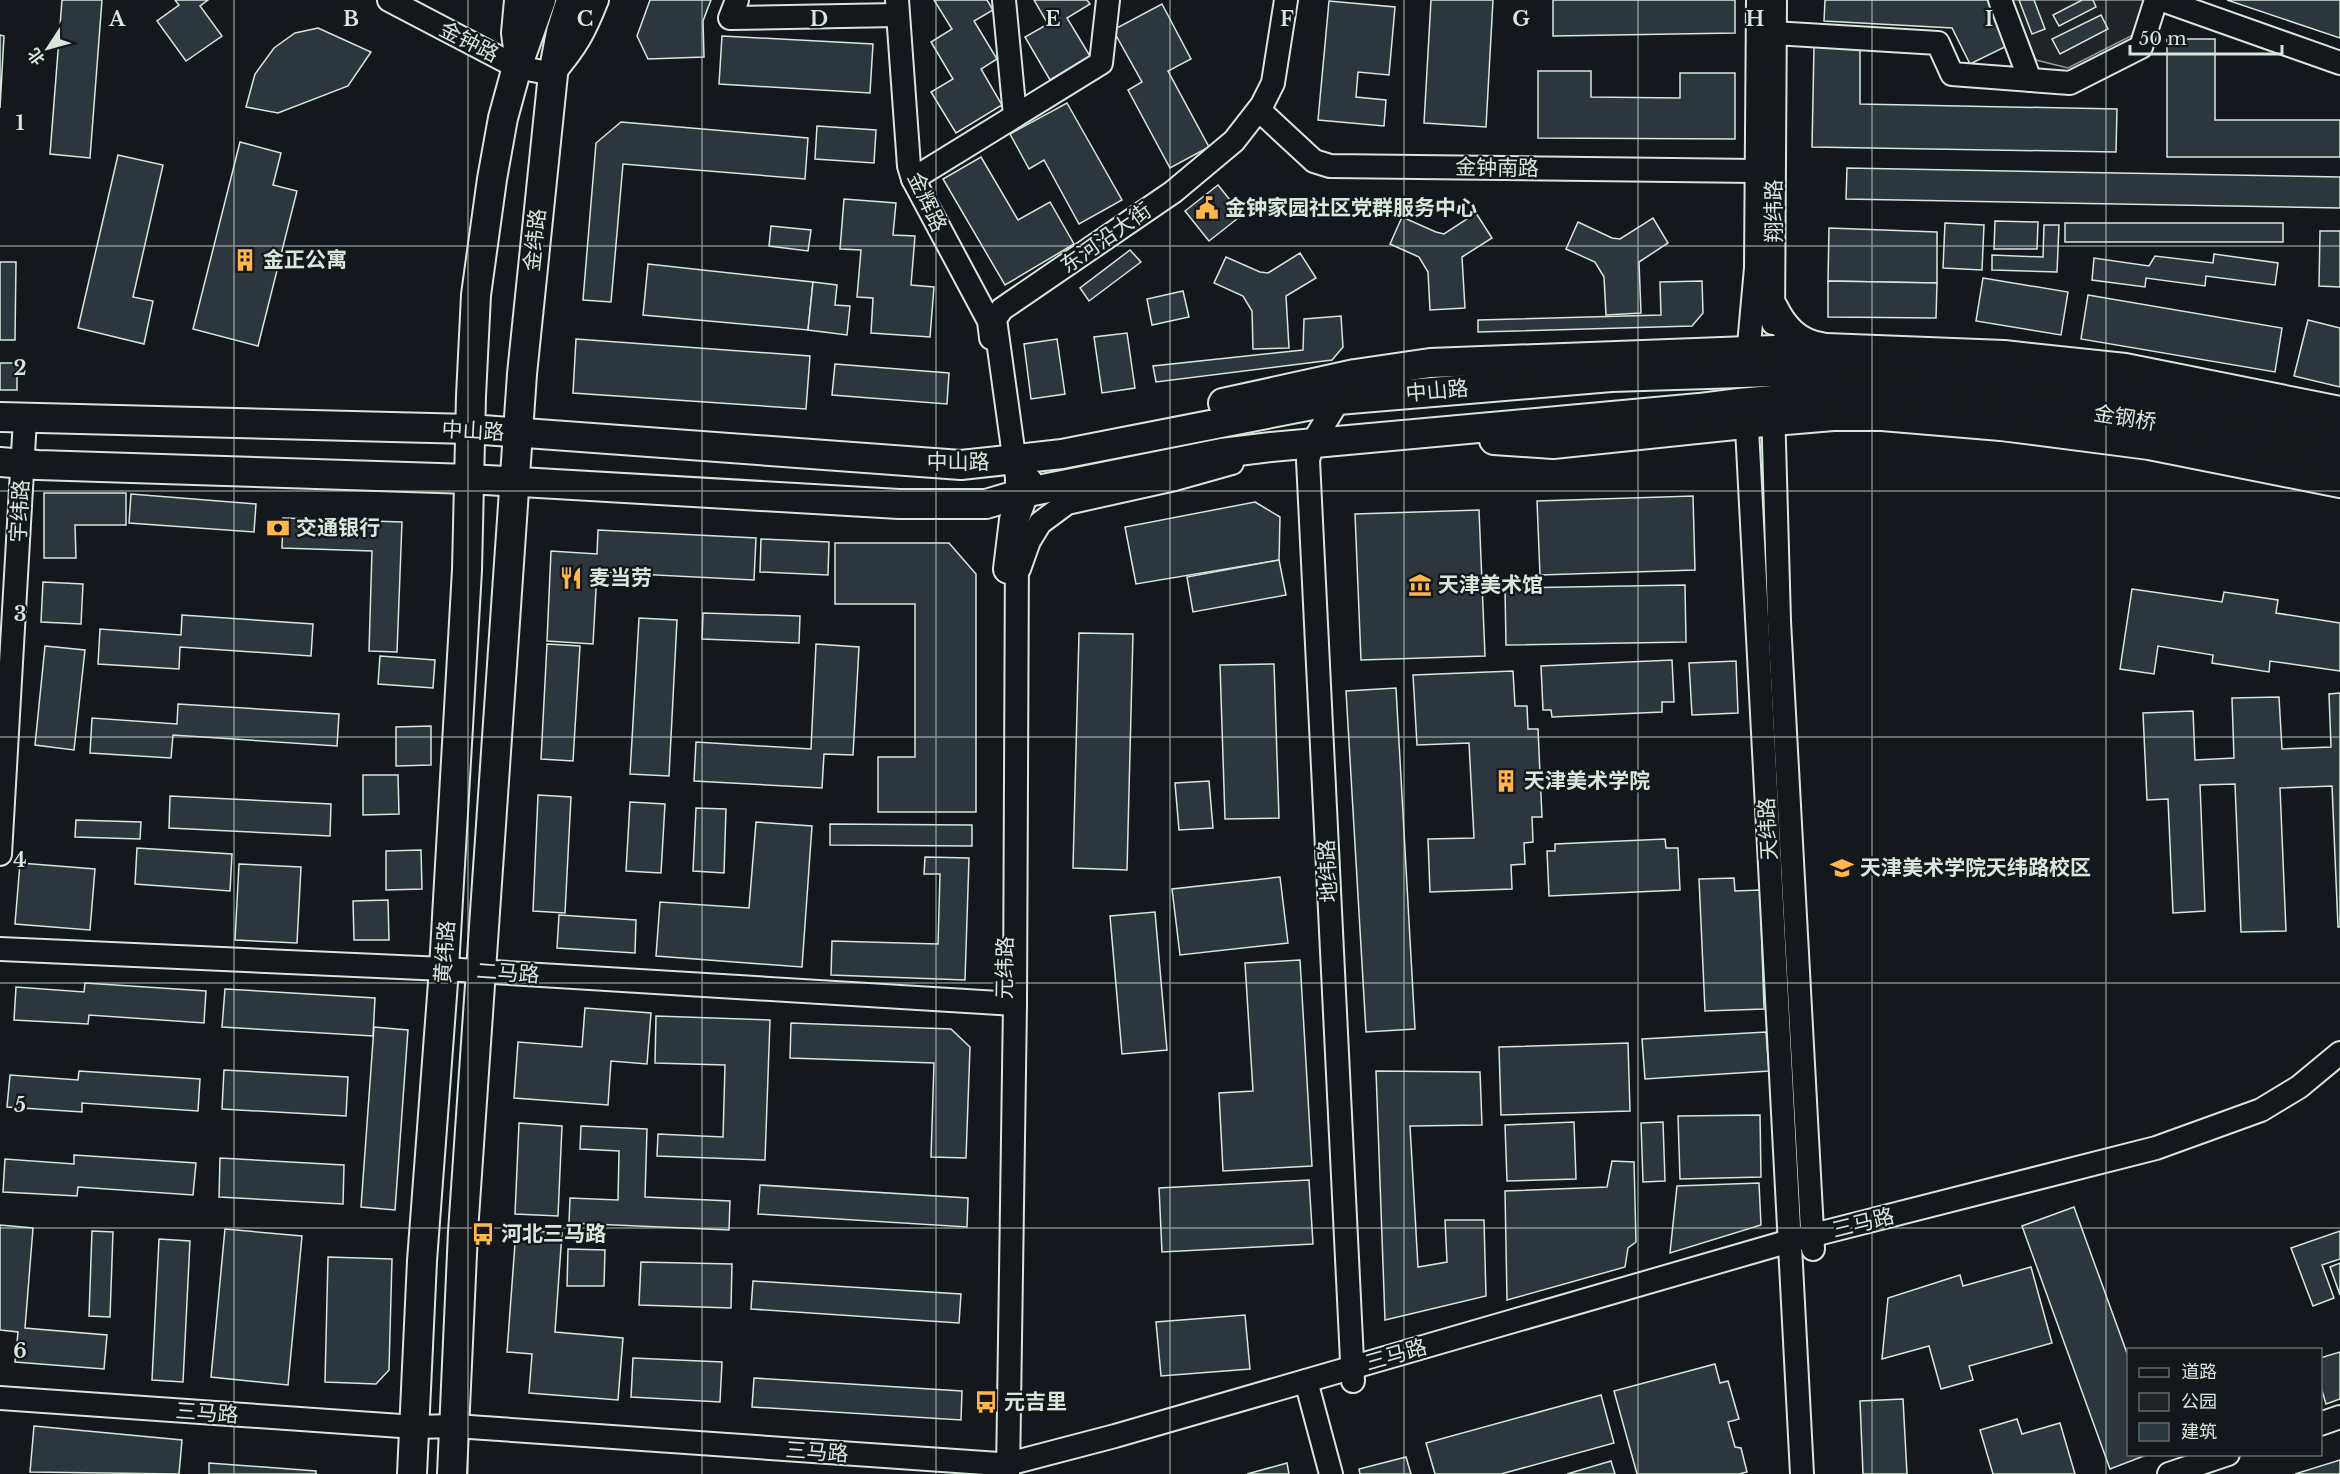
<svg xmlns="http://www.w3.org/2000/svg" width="2340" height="1474" viewBox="0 0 2340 1474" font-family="'Libre Baskerville','Noto Sans SC',serif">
	<rect width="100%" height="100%" fill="#14181c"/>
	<!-- green -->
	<path fill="#202428" stroke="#939e99" stroke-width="1.5" d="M2012,0h135l-12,34 -67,34 -32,-8z"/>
	<!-- building -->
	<g fill="#2c363c" stroke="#d8e6dc" stroke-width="1.5">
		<path d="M62,0h40l-12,158 -40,-4z"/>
		<path d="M175,0h33l-8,6 22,30 -36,25 -29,-40 22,-16z"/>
		<path d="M650,0h61l-8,21 1,36 -56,2 -11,-23z"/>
		<path d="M934,0h53l6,10 -19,11 23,38 -16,10 21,36 -46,28 -25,-41 22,-13 -22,-37 21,-13z"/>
		<path d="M1034,0h53l3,4 -23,14 23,38 -40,24 -25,-43 23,-13z"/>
		<path d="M1431,0h62l-7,127 -62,-4z"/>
		<path d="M1553,0h182v33l-182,3z"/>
		<path d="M1825,0h166l22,43 -43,21 -18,-36 -128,-7z"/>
		<path d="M2019,0h15l11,29 -13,5z"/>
		<path d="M2082,0h11l3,7 -37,19 -6,-11z"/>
		<path d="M2227,0h113v38z"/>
		<path d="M1329,1l66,6 -6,68 -31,-3 -2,25 30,3 -2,26 -66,-6z"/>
		<path d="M1162,4l29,55 -23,12 41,76 -39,21 -42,-78 14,-8 -29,-52z"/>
		<path d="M2101,15l7,14 -48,25 -8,-15z"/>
		<path d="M318,28l53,24 -23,34 -70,27 -32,-6 9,-33 19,-26 21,-15z"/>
		<path d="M0,35l4,1 -4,72z"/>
		<path d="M722,36l151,8 -3,49 -151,-9z"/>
		<path d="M2167,39h48v81h125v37h-173z"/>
		<path d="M1814,46h46v58l257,5 -1,43 -304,-5z"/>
		<path d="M1538,71h53v26l89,1v-25h55v66l-197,-1z"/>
		<path d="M1067,103l55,97 -43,24 -35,-64 -15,9 -19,-35z"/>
		<path d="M621,122l187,16 -3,41 -182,-15 -12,138 -28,-2 13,-157z"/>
		<path d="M817,126l59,4 -2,33 -59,-4z"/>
		<path d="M240,142l41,11 -8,32 24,6 -39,155 -65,-17z"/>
		<path d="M118,155l45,10 -30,132 20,4 -9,43 -66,-16z"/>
		<path d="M981,157l37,63 32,-18 24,42 -69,41 -62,-106z"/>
		<path d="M1847,168l493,9v31l-494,-9z"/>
		<path d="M1218,185l24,30 -33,26 -24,-30z"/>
		<path d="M844,199l52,4 -3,32 22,1 -4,49 23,2 -4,50 -59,-4 2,-35 -16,-1 4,-47 -21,-1z"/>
		<path d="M1476,213l16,25 -30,19 3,51 -35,2 -2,-38 -9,-15 -29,-13 12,-27 34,15 8,2z"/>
		<path d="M1653,218l15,25 -29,19 2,51 -35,2 -2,-38 -9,-15 -29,-13 12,-27 34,16 8,1z"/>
		<path d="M1995,221l43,1 -1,27h-43z"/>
		<path d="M1945,223l39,2 -2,45 -39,-2z"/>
		<rect x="2065" y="223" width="218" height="19"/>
		<path d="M2044,225h15l-2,47 -65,-2v-15l51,2z"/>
		<path d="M771,226l40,4 -3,21 -39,-5z"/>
		<path d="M1829,228l108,4v51l-109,-2z"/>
		<path d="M2320,231h20v56l-21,-1z"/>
		<path d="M1130,250l11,12 -52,39 -9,-13z"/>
		<path d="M1300,253l16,25 -30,18 3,52 -36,1 -1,-38 -9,-15 -29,-13 12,-26 34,15 8,1z"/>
		<path d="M2214,254l64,9 -3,22 -69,-9 -1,10 -59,-8 -1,9 -53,-7 2,-22 55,8 6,-10 58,7z"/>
		<path d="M0,262h16l-1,78h-15z"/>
		<path d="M648,264l165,18 -5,48 -165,-15z"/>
		<path d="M1983,278l85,14 -7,43 -85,-14z"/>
		<path d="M1702,281l1,32 -11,13 -214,6v-12l183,-5 -1,-33z"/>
		<path d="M1828,281l109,2 -1,35 -108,-1z"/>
		<path d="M813,282l24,3 -2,20 15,1 -3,29 -39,-5z"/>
		<path d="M1183,291l6,26 -37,8 -5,-26z"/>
		<path d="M2088,295l194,33 -7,44 -194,-33z"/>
		<path d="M1341,316l2,31 -11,13 -176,22 -3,-16 150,-16 1,-31z"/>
		<path d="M2308,320l32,8v59l-46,-11z"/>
		<path d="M1127,333l8,55 -33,5 -8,-56z"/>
		<path d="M576,339l234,17 -4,53 -233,-16z"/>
		<path d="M1057,339l8,55 -34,5 -7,-55z"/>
		<rect x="0" y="363" width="17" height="27"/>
		<path d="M835,364l114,9 -2,31 -115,-9z"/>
		<path d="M44,493h82v32h-51l1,33h-32z"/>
		<path d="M131,494l125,10 -2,28 -125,-9z"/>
		<path d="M1693,496l2,74 -155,5 -3,-74z"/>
		<path d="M1255,502l25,15 -1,43 -143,24 -11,-57z"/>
		<path d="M1479,510l6,146 -124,4 -6,-146z"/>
		<path d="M283,518l119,4 -5,130 -28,-1 3,-100 -90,-3z"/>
		<path d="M598,530l158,8 -2,42 -157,-8 -4,72 -46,-3 4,-90 46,3z"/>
		<path d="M761,539l68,3 -1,33 -68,-3z"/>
		<path d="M835,543h114l27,31v238h-98v-55h37v-153h-80z"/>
		<path d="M1279,560l7,35 -93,17 -6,-35z"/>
		<path d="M43,582l40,2 -2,40 -40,-2z"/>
		<path d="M1685,585l1,57 -180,3 -1,-57z"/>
		<path d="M2132,589l90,13 2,-10 54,8 -2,13 64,10v48l-70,-10 -1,11 -57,-9 1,-8 -55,-9 -4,28 -34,-5z"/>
		<path d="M703,613l97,3 -1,27 -97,-4z"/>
		<path d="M182,615l131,9 -2,32 -131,-9 -1,22 -81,-5 2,-35 81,6z"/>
		<path d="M639,618l38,2 -8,156 -39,-2z"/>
		<path d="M1079,633l54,1 -6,236 -54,-2z"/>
		<path d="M547,644l33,2 -7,115 -32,-2z"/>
		<path d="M816,644l43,3 -6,108 -29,-1 -2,34 -128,-7 2,-39 115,7z"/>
		<path d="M45,646l40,4 -11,100 -39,-5z"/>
		<path d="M380,656l55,4 -2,28 -55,-4z"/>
		<path d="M1672,660l2,42h-12v10l-110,5 -1,-7h-8l-2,-44z"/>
		<path d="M1736,661l2,52 -46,2 -3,-52z"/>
		<path d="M1274,664l5,154 -54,1 -5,-154z"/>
		<path d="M1513,671l2,35h12l1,23h10l4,88h-10l1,25 -9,1 1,21 -14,1 1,24 -82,3 -2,-53 46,-1 -5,-95 -52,2 -4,-70z"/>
		<path d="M1396,688l19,341 -49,3 -20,-341z"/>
		<path d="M2340,693v234h-2l-6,-141 -52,2 6,143 -45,1 -6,-148 -35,1 5,126 -32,2 -5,-114 -21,1 -4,-87 50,-2 2,49 39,-2 -2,-60 47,-1 3,52 49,-2 -2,-53z"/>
		<path d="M178,704l161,10 -2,32 -164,-11 -2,23 -81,-5 2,-35 85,6z"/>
		<path d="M431,726v39l-35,1v-39z"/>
		<path d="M363,775h35l1,39 -36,1z"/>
		<path d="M1209,781l4,47 -34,2 -4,-47z"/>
		<path d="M538,795l33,2 -6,116 -32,-2z"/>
		<path d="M170,796l161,8 -1,32 -161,-8z"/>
		<path d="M630,802l35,2 -4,69 -35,-2z"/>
		<path d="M696,808l30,1 -2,64 -31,-2z"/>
		<path d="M76,820l65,2 -1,17 -65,-2z"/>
		<path d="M756,822l56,4 -10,141 -146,-11 4,-54 89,6z"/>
		<path d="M830,824l142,1v21l-142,-1z"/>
		<path d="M1665,839l1,9h12l2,42 -131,6 -2,-45h8v-7z"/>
		<path d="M137,848l95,6 -2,37 -95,-7z"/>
		<path d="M421,850l1,39 -36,1v-39z"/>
		<path d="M925,857l44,1 -4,122 -134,-5 1,-34 106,3 2,-70h-16z"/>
		<path d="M20,863l75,6 -5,61 -75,-6z"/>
		<path d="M239,864l62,3 -4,76 -62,-3z"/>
		<path d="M1280,877l8,66 -108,12 -8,-66z"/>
		<path d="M1734,878l1,13 25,-1 4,119 -59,2 -6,-132z"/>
		<path d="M388,900l1,40h-35l-1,-39z"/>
		<path d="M1155,912l12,138 -45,4 -12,-138z"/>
		<path d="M559,915l77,5 -1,33 -78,-5z"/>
		<path d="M1300,960l12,206 -89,5 -4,-78 34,-2 -8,-128z"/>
		<path d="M85,983l121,8 -2,32 -115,-8 -1,9 -74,-4 2,-33 68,5z"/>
		<path d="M225,989l150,9 -2,38 -151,-9z"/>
		<path d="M585,1008l66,5 -4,51 -36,-3 -3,44 -94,-7 4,-56 64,5z"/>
		<path d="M656,1016l114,4 -5,140 -108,-4 1,-22 65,3 2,-72 -70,-2z"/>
		<path d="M791,1023l160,6 19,18 -4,111 -35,-1 3,-94 -144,-5z"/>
		<path d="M374,1027l34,3 -13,180 -34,-3z"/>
		<path d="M1766,1032l3,39 -124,8 -3,-40z"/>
		<path d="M1628,1043l2,68 -129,4 -2,-68z"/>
		<path d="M224,1070l124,7 -2,39 -124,-7z"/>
		<path d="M79,1071l121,8 -2,32 -116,-8v9l-75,-5 3,-32 68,5z"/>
		<path d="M1376,1071l104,1 2,53 -72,1 8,141 29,-5 -2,-42h39l2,76 -101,24z"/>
		<path d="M1760,1115l1,62 -81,2 -2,-63z"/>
		<path d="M1574,1122l2,57 -69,2 -2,-56z"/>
		<path d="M1663,1122l2,59 -22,1 -2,-59z"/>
		<path d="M519,1123l43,3 -4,90 -43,-2z"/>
		<path d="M581,1126l66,3 -2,68 85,4 -1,29 -160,-7 1,-25 48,2 1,-49 -39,-2z"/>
		<path d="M74,1155l122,8 -3,32 -115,-8 -1,9 -74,-4 2,-33 69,5z"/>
		<path d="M220,1158l124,7 -1,39 -124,-7z"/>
		<path d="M1612,1161l22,1 2,80 -8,6 -3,19 -118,33 -2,-109 102,-4z"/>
		<path d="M1309,1180l4,64 -151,8 -3,-64z"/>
		<path d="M1759,1183l2,42 -91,28 7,-67z"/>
		<path d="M760,1185l208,13 -1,29 -209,-13z"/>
		<path d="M2074,1207l54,149v98h21l-39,15 -88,-243z"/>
		<path d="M0,1225l33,3 -8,100 82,7 -3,34 -89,-7 3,-30 -18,-2z"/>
		<path d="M225,1229l77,7 -14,149 -77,-8z"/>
		<path d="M516,1230l46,3 -7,99 68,6 -5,62 -89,-7 3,-39 -25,-2z"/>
		<path d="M92,1231l21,1 -3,85 -21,-1z"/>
		<path d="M2340,1231v28l-18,6 12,33 -21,8 -22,-58z"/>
		<path d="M159,1239l31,2 -7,141 -31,-2z"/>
		<path d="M568,1249l37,1 -1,36h-37z"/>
		<path d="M328,1257l64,2 -3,111 -13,14 -51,-2z"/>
		<path d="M641,1262l91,2 -1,44 -92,-3z"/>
		<path d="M2340,1263v32l-10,-28z"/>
		<path d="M2031,1267l21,76 -83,23 4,14 -32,9 -12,-43 -47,13 6,-61 72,-23 3,11z"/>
		<path d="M753,1281l208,13 -2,29 -208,-14z"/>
		<path d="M1245,1315l5,54 -89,7 -5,-54z"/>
		<path d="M2340,1352v47l-14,5 -6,-20v-26z"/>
		<path d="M633,1358l89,4 -2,40 -89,-5z"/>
		<path d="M1715,1364l5,19 8,-2 11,38 -11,3 7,25 6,1 6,24 -8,2h-102l-23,-83z"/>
		<path d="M754,1378l208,13 -1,29 -209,-13z"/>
		<path d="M1601,1395l13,48 -113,31h-66l-9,-31z"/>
		<path d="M1903,1399l4,75h-44l-3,-73z"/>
		<path d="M2017,1419l5,15 38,-11 15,51h-82l-13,-44z"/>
		<path d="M34,1426l148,14 -3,34 -149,-2z"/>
		<path d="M1406,1457l5,17h-51l-1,-5z"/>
		<path d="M2340,1460v14h-45z"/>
		<path d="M1611,1461l4,13h-48z"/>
		<path d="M209,1463l107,8v3h-107z"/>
		<path d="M1287,1463l2,11h-42z"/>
	</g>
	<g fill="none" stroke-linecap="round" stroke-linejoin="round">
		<!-- minor casing -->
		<g stroke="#d8e6dc" stroke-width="26">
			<g id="minor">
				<path d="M389,0l128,67 36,7c23,-27 31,-41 44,-74"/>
				<path d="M516,0l-3,33 4,31"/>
				<path d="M737,0l-7,18 167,-3"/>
				<path d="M897,0l12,166 4,13 76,142 2,17"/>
				<path d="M1004,0l11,116"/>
				<path d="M2000,0l30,80"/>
				<path d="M2162,0l178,63"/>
				<path d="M1775,33l163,10 14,31 118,9 71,-36 15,-47"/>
				<path d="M1259,110l55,51 16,5 426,5"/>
				<path d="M913,179l188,-116 7,-63"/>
				<path d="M1773,323l2,-323"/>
				<path d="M1747,367l9,-99 2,-268"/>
				<path d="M1344,391l-31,51 -5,18 45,921"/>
				<path d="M1773,407l6,214 34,628"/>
				<path d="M1746,409l56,1065"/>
				<path d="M1017,505v-27l-22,-159 7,-10 171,-117 61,-51 28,-36 11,-22 13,-83"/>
				<path d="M1019,569l10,-28 11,-18 27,-20 108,-24 57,-16"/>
				<path d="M0,854l25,-435"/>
				<path d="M0,949l444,20 571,35"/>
				<path d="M1306,1381l25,93"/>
				<path d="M0,1398l415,29 40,-1 544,38h9l107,-28 675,-195 366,-93 105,-38 38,-23 41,-34"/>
				<path d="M2320,1424l20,-7"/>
				<path d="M1008,1474l7,-470 2,-454"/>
				<path d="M2169,1474l59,-20"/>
			</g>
		</g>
		<!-- major casing -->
		<g stroke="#d8e6dc" stroke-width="32">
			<g id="major">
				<path d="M1773,307c10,21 24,36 48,40"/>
				<path d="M1223,403l132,-29 75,-11 396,-15 178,7 121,13 215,43"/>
				<path d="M0,417l470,12 491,36 101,-11 276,-54 273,-23 162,-5 137,-1 98,6 84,10 162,28 86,19"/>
				<path d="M1494,440l59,4 220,-23 60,-5h49l119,10 148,19 191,38"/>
				<path d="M0,462l38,3 431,14 430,25h87l37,-11 199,-40 49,-6 428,-39c210,-30 436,0 641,52"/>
				<path d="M1008,569l6,-49 14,-38"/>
				<path d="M412,1474l10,-213 22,-292 23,-399 4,-174 5,-101 16,-116 11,-61 14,-51 24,-67"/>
				<path d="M452,1474l11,-242 59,-858 31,-300 8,-42 10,-32"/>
			</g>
		</g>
		<!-- minor -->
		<use href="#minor" stroke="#14181c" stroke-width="22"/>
		<!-- major -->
		<use href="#major" stroke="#14181c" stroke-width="28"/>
	</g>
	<!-- grid -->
	<path fill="none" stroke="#d8e6dc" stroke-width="1.5" stroke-opacity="0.55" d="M234,0v1474M468,0v1474M702,0v1474M936,0v1474M1170,0v1474M1404,0v1474M1638,0v1474M1872,0v1474M2106,0v1474M0,246h2340M0,491h2340M0,737h2340M0,983h2340M0,1228h2340"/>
	<!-- icons -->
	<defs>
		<g id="civic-bare" transform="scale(1.8)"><path d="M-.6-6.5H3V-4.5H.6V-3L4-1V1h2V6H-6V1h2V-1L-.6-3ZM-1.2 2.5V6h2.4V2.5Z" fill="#ffb74d" stroke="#14181c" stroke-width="2.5" paint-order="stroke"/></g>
		<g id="building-bare" transform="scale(1.8)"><path d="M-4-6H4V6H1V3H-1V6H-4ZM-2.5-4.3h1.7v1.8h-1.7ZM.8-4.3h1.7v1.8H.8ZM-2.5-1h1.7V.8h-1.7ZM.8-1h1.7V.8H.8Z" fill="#ffb74d" stroke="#14181c" stroke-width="2.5" paint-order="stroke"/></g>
		<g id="bank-bare" transform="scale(1.8)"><path d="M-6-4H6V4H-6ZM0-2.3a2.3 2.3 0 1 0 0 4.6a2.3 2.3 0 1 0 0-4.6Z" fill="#ffb74d" stroke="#14181c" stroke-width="2.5" paint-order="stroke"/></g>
		<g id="restaurant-bare" transform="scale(1.8)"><path d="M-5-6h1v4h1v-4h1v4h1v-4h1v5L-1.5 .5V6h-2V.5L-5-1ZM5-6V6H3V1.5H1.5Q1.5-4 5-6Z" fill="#ffb74d" stroke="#14181c" stroke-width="2.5" paint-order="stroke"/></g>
		<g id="museum-bare" transform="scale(1.8)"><path d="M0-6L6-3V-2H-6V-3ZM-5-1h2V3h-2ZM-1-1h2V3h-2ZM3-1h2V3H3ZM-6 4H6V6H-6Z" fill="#ffb74d" stroke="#14181c" stroke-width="2.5" paint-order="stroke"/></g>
		<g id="school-bare" transform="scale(1.8)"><path d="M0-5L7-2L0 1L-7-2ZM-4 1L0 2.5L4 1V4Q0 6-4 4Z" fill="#ffb74d" stroke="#14181c" stroke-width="2.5" paint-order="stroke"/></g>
		<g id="bus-bare" transform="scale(1.8)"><path d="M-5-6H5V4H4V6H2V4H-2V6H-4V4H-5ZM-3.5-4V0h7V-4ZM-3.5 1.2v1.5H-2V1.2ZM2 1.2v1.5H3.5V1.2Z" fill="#ffb74d" stroke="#14181c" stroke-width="2.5" paint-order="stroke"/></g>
	</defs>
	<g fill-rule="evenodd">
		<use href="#civic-bare" x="1207" y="208"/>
		<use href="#building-bare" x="245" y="260"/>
		<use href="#bank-bare" x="278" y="528"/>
		<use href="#restaurant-bare" x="571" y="578"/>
		<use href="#museum-bare" x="1420" y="585"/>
		<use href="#building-bare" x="1506" y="781"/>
		<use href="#school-bare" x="1842" y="868"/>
		<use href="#bus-bare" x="483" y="1234"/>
		<use href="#bus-bare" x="986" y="1402"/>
	</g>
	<g text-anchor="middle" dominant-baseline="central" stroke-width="4.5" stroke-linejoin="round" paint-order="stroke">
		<!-- street labels -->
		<g font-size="21" fill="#d8e6dc" stroke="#14181c">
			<text transform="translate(469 42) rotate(27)">金钟路</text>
			<text transform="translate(1497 168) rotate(1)">金钟南路</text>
			<text transform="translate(927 202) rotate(65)">金辉路</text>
			<text transform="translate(1774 211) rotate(-90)">翔纬路</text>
			<text transform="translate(1106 238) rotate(-35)">东河沿大街</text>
			<text transform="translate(535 240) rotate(-84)">金纬路</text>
			<text transform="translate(1437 391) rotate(-5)">中山路</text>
			<text transform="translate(2125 418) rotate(9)">金钢桥</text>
			<text transform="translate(473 431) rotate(3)">中山路</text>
			<text x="958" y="462">中山路</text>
			<text transform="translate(20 511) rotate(-87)">宇纬路</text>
			<text transform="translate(1768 829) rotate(-93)">天纬路</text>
			<text transform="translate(1328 871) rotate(-93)">地纬路</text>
			<text transform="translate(445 952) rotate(-86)">黄纬路</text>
			<text transform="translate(1005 968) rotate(-89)">元纬路</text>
			<text transform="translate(508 973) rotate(4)">二马路</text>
			<text transform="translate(1863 1223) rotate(-14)">三马路</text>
			<text transform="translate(1396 1355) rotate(-16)">三马路</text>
			<text transform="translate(207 1413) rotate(4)">三马路</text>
			<text transform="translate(817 1452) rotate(4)">三马路</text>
		</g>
		<!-- poi labels -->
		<g font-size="21" font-weight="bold" fill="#d8e6dc" stroke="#14181c" text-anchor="start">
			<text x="1225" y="208">金钟家园社区党群服务中心</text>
			<text x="263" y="260">金正公寓</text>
			<text x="296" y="528">交通银行</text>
			<text x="589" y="578">麦当劳</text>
			<text x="1438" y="585">天津美术馆</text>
			<text x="1524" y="781">天津美术学院</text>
			<text x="1860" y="868">天津美术学院天纬路校区</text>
			<text x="501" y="1234">河北三马路</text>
			<text x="1004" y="1402">元吉里</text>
		</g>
	</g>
	<g font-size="20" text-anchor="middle" font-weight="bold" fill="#d8e6dc" stroke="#14181c" stroke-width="4.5" stroke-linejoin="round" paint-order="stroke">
		<text x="117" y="26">A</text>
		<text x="351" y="26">B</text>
		<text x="585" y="26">C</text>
		<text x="819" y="26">D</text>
		<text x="1053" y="26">E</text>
		<text x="1287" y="26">F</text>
		<text x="1521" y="26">G</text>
		<text x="1755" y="26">H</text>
		<text x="1989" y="26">I</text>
		<text x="20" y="130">1</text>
		<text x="20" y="375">2</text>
		<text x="20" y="621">3</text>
		<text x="20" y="867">4</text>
		<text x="20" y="1112">5</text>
		<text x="20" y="1358">6</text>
	</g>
	<!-- legend -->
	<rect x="2127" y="1348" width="195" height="108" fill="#14181c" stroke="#626a69" stroke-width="1.5"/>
	<rect x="2139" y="1368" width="30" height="9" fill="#14181c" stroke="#626a69" stroke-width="1.5"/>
	<text x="2181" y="1378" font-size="18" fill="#d8e6dc">道路</text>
	<rect x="2139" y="1393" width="30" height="18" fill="#202428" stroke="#626a69" stroke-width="1.5"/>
	<text x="2181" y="1408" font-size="18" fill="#d8e6dc">公园</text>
	<rect x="2139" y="1423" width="30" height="18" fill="#2c363c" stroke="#626a69" stroke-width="1.5"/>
	<text x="2181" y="1438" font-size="18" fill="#d8e6dc">建筑</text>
	<!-- north arrow -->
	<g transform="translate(48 48) rotate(234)" stroke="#14181c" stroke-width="4.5" paint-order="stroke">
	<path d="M0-4.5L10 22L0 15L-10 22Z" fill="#d8e6dc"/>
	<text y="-9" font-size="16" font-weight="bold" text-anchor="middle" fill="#d8e6dc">北</text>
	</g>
	<!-- scale -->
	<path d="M2130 45v9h152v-9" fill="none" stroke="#d8e6dc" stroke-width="3"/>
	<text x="2139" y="45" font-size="18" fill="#d8e6dc" stroke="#14181c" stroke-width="4.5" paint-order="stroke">50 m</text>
</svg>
